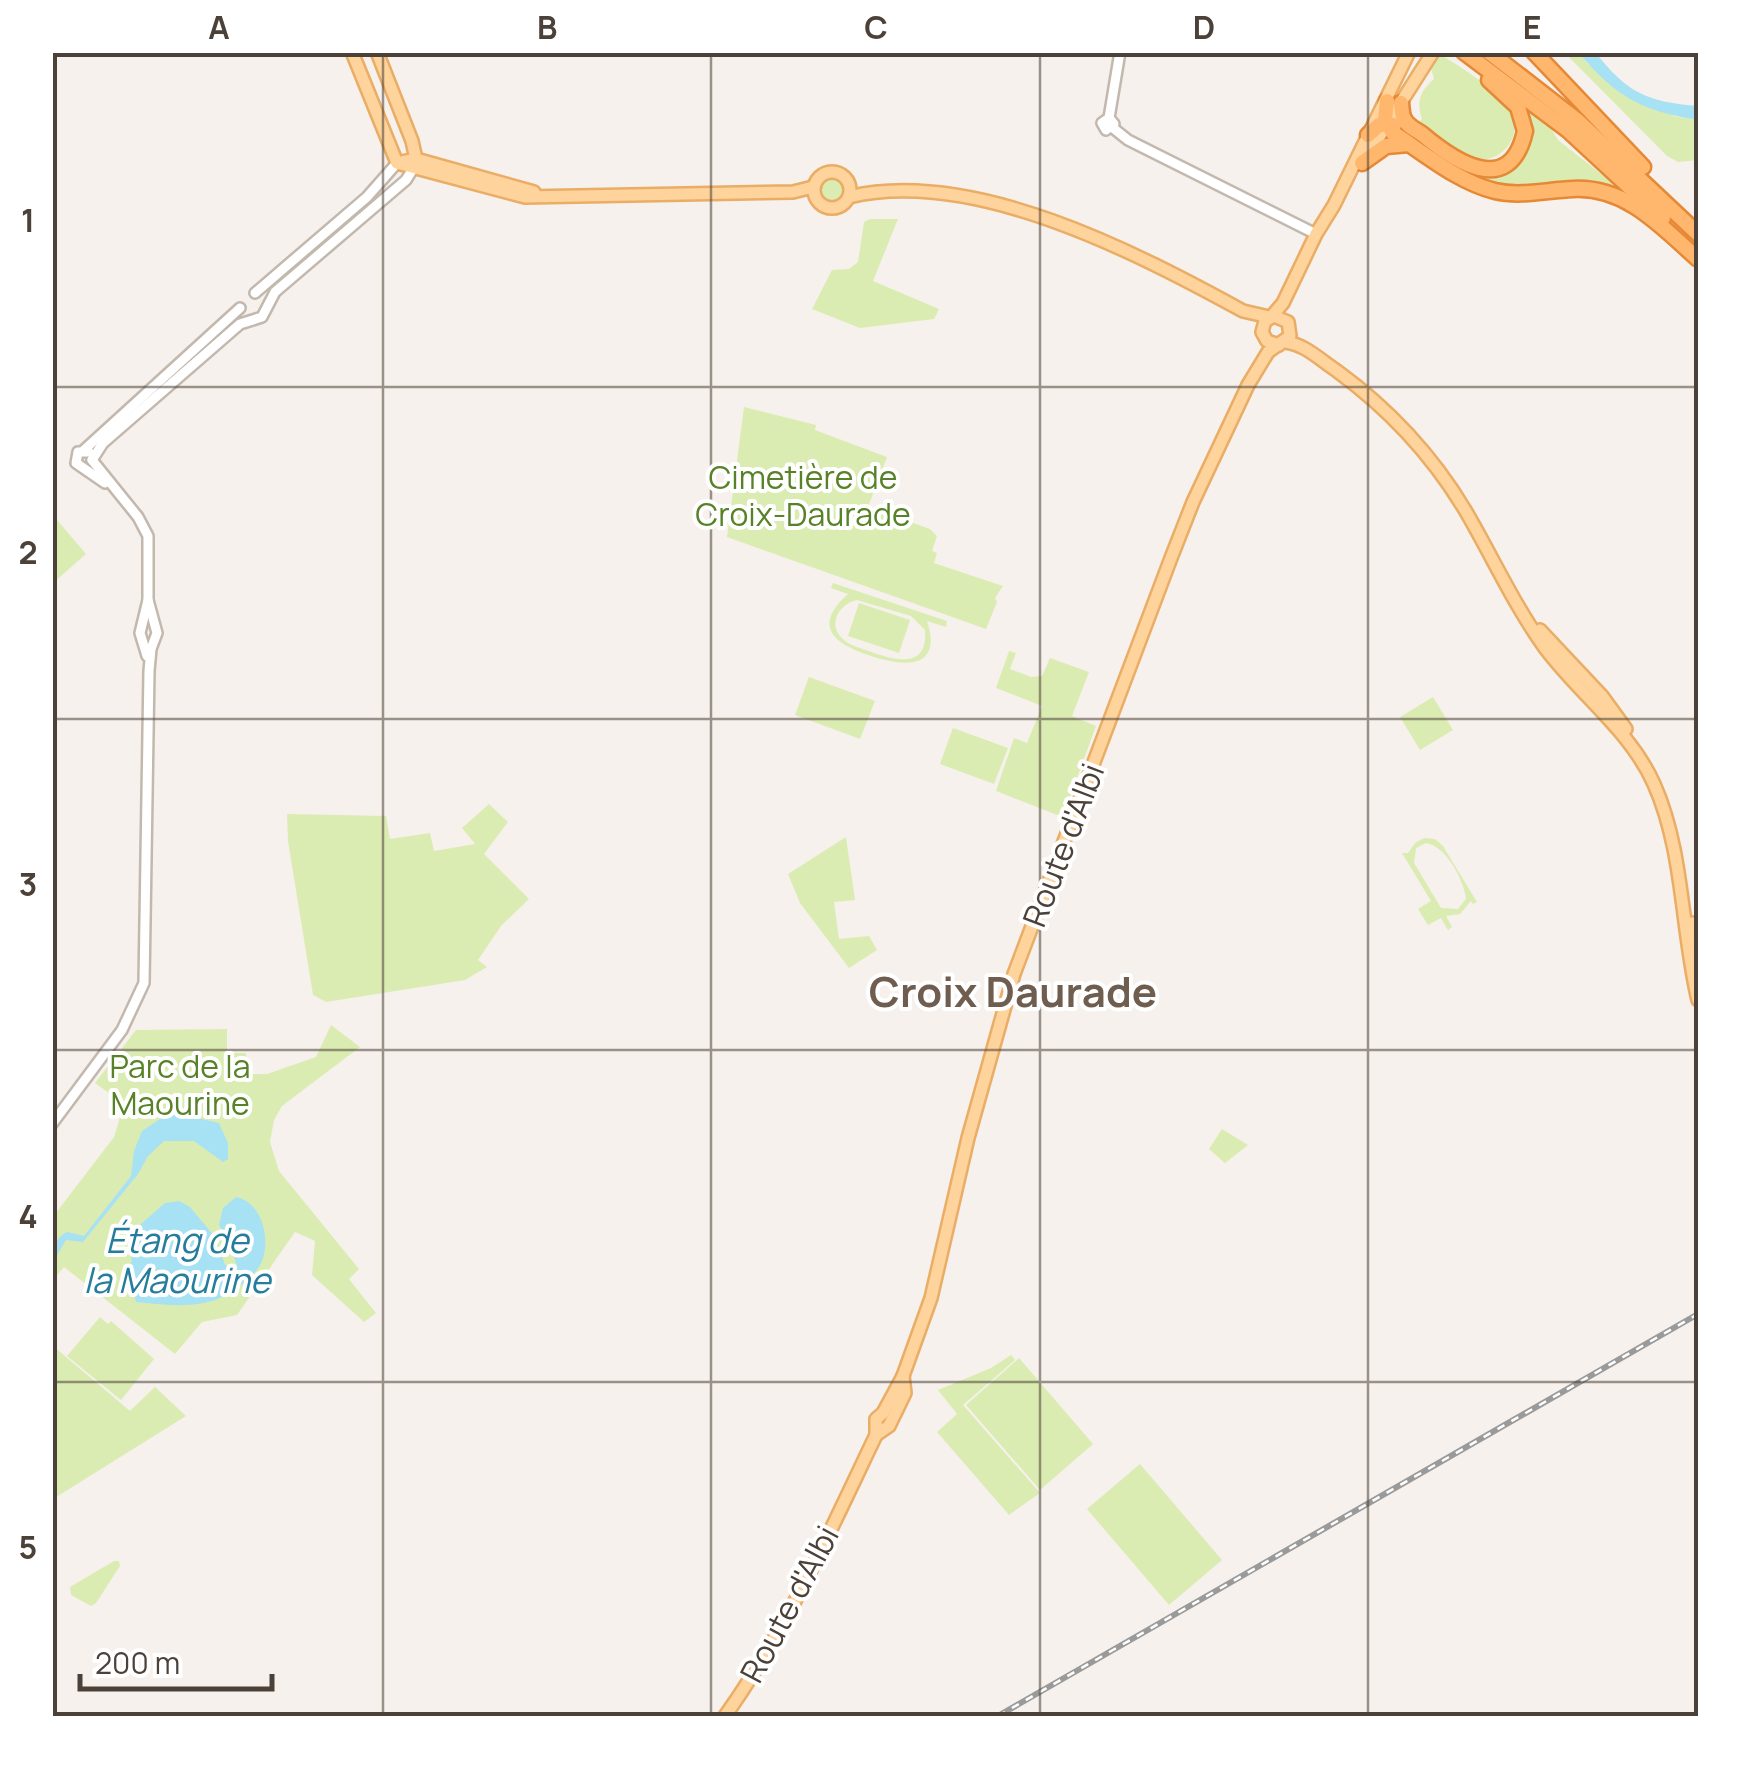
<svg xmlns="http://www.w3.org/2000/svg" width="1751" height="1769" viewBox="0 0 1751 1769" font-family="Manrope,sans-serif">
	<rect width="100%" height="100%" fill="#f6f1ec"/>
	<!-- green -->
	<g fill="#dbecb3" fill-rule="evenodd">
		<path d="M1565,53h14l9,11 86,52 24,4v40l-20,2 -11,-6z"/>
		<path d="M1440,54c23,15 51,31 68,53 20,27 -8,61 -39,51 -19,-6 -36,-23 -53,-34l6,-5c-6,-18 -2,-28 12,-40l-3,-11z"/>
		<path d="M1523,104l26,21 9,15 70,55 -132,-7 -28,-14 25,1 37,-43z"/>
		<circle cx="831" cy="190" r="15"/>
		<path d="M870,219h28l-25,62 66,28 -5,10 -74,9 -48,-19 20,-39 17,-1 9,-7 6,-40z"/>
		<path d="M744,407l72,18 -1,5 72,27 -19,50 62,22 7,7 -5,15 5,2 -3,10 69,23 -8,12 2,4 -11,27 -259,-92z"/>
		<path d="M52,514l34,40 -33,29h-1z"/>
		<path d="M833,583l114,38 -1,6 -19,-6c16,49 -23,46 -56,35 -36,-12 -60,-29 -23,-62l-17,-6zM857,600l54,16 14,14c3,38 -27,31 -51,23 -9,-4 -21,-6 -29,-12 -19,-15 -7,-37 12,-41z"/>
		<path d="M859,603l51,17 -11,33 -51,-17z"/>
		<path d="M1009,651l7,2 -6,16 21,8 11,-1 8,-18 39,14 -17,44 24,10 -31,85 -8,4 -61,-24 18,-53 13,5 15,-37 -46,-18z"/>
		<path d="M809,677l66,24 -15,38 -65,-24z"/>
		<path d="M1433,697l20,33 -33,20 -20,-33z"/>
		<path d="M953,728l55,20 -14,36 -54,-20z"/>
		<path d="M489,804l19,18 -24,32 45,45 -28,27 -23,34 9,7 -22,13 -139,22 -13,-7 -25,-154 -1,-27 99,2 4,23 40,-6 4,18 41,-7 -13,-16z"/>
		<path d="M846,837l9,63 -21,2 5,37 30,-3 8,14 -28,18 -49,-65 -12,-29z"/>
		<path d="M1424,838l11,1 8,7 34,56 -4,2 -2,-3 -11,13 -14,2 6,11 -4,3 -7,-12 -13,7 -10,-16 13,-8 -29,-48h6l7,-10zM1426,843c20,3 38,37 40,56l-8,10 -17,-1 -27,-45 2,-15z"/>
		<path d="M331,1025l29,22 -78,59 -8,14 -4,22 9,29 80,98 -10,10 27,34 -12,9 -52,-47 3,-34 -20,-9 -58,83 -35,7 -27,32 -111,-87 -11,13 -1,-62 62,-81 10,-33 -29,-21 41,-53 91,-1v24h19l2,21h19l49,-17z"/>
		<path d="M1222,1129l26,16 -23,18 -16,-14z"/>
		<path d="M100,1317l8,7 3,-3 43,38 -33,41 -54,-44z"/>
		<path d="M53,1346l77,65 25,-24 31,29 -133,83z"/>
		<path d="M1011,1355l4,5 -52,45 77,88 -31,22 -72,-83 20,-18 -19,-24 53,-22z"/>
		<path d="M1019,1358l74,86 -53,46 -74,-85z"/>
		<path d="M1140,1464l82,96 -53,45 -82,-96z"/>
		<path d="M114,1561h5l1,5 -24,37 -5,3 -20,-11 -1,-8z"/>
	</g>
	<!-- water -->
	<g fill="#a7e1f4">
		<path d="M1579,53h17c31,40 52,49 102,53v14c-56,-9 -82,-23 -119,-67z"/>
		<path d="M180,1114l39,9 9,20v16l-5,3 -29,-21h-30l-16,15 -10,18 -55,68 -17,-2 -13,22c-1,-13 2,-24 14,-30l17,4 47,-60 3,-25 8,-20 24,-16z"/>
		<path d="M236,1197c26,5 35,42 26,64 -6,15 -27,30 -40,36 -25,12 -60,8 -86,5l-6,-24 4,-48 31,-27 14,-2 11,6 25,30 10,28 13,4 -10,-30 -9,-14 4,-17z"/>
	</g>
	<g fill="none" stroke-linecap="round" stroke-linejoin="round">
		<!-- minor casing -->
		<g stroke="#c3b8ad" stroke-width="14">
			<g id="minor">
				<path d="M1109,118l-7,5 4,7 8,-6 -5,-6 11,-66"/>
				<path d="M1113,128l15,12 188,94"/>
				<path d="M255,293l112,-96 30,-34"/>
				<path d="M84,450l156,-142"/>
				<path d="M89,452h-11l-2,11 29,20"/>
				<path d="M92,460l11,-17 137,-119 22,-7 13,-25 131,-112 10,-16"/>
				<path d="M92,460l46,57 10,19v64l-8,33 7,23"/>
				<path d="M52,1124l70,-94 22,-47 5,-312 2,-22 6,-16 -9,-33"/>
			</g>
		</g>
		<!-- major casing -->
		<g stroke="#eaad66" stroke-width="16">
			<g id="major">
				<path d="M352,52l45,111"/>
				<path d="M377,52l35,89 4,18"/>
				<path d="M1365,159l68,-107"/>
				<path d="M397,163l128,34 268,-5 20,-5"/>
				<path d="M397,163l19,-4 118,33"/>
				<circle cx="832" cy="190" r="18"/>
				<path d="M849,197c124,-30 288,56 394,114l26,6"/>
				<path d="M1271,317l12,-14 33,-69 18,-29 75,-153"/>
				<path d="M1285,342c20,2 35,18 52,29 52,38 95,84 128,139 27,46 49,95 80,138 35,47 85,82 109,136 30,67 27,146 44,216"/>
				<path d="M1540,630l62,66 24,33"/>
				<path d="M1692,923l6,30"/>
				<path d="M876,1435l13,-9 16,-33 -2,-17"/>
				<path d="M725,1716c62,-87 105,-185 151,-281v-16l7,-6 20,-37 28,-78 37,-160 46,-164 157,-416 22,-56 55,-117 20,-33 22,-16 -2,-14 -14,-6 -9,5 -3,11 5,9 12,4"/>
			</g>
		</g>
		<!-- highway casing -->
		<g stroke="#e68936" stroke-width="19">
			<g id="highway">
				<path d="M1464,52l105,79 94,87"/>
				<path d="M1489,52l89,69 120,113"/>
				<path d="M1534,52l109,115"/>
				<path d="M1387,101l-2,19 8,13c31,20 65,49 102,58 26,6 52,-1 78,-2 53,-3 89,38 125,70"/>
				<path d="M1401,103c1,7 0,10 3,16 4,8 11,10 18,15 32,27 88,65 103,-3l-7,-24 -29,-27"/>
				<path d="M1368,135l11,-10h15"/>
				<path d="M1362,163l24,-17 23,-2"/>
			</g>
		</g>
		<!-- minor -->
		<use href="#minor" stroke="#fff" stroke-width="9"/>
		<!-- major -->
		<use href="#major" stroke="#ffd39c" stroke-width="11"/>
		<!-- highway -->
		<use href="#highway" stroke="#ffb76e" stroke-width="14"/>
		<!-- rail casing -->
		<g stroke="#9a9a9a" stroke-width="6">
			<path id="rail" d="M998,1716l700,-402"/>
		</g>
		<!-- rail -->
		<use href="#rail" stroke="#fff" stroke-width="2.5" stroke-dasharray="8" stroke-linecap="butt"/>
	</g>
	<!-- grid -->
	<path fill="none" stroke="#4c4138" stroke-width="2.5" stroke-opacity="0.55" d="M383,52v1664M711,52v1664M1040,52v1664M1368,52v1664M52,387h1646M52,719h1646M52,1050h1646M52,1382h1646"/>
	<g text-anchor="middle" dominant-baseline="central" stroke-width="8" stroke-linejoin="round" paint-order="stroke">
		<!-- park labels -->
		<g font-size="32" fill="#588227" stroke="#fff">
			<text x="803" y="477">Cimetière de<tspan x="803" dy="37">Croix-Daurade</tspan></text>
			<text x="180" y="1066">Parc de la<tspan x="180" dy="37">Maourine</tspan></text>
		</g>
		<!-- street labels -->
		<g font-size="32" fill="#4c4138" stroke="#fff">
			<text transform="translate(1063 845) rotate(-69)">Route d'Albi</text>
			<text transform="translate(789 1604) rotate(-62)">Route d'Albi</text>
		</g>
		<!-- water labels -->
		<g font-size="35" font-style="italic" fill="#257d9c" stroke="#fff">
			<text x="177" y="1240">Étang de<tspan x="177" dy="40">la Maourine</tspan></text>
		</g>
		<!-- district labels -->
		<g font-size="42" font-weight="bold" fill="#6f5d4f" stroke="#fff">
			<text x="1013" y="991">Croix Daurade</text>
		</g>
	</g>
	<!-- border -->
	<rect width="1751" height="1769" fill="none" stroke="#ffffff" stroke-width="110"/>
	<!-- scale -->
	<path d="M80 1674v15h192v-15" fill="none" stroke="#4c4138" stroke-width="5"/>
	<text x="95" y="1674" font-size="30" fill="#4c4138" stroke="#ffffff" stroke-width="8" paint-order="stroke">200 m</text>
	<rect x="55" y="55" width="1641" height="1659" fill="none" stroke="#4c4138" stroke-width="4"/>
	<g font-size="32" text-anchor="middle" font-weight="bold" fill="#4c4138">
		<text x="219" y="39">A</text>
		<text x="547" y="39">B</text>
		<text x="876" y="39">C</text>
		<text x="1204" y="39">D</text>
		<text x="1532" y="39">E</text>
		<text x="28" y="232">1</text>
		<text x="28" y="564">2</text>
		<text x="28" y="896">3</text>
		<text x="28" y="1228">4</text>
		<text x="28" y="1559">5</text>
	</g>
</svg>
